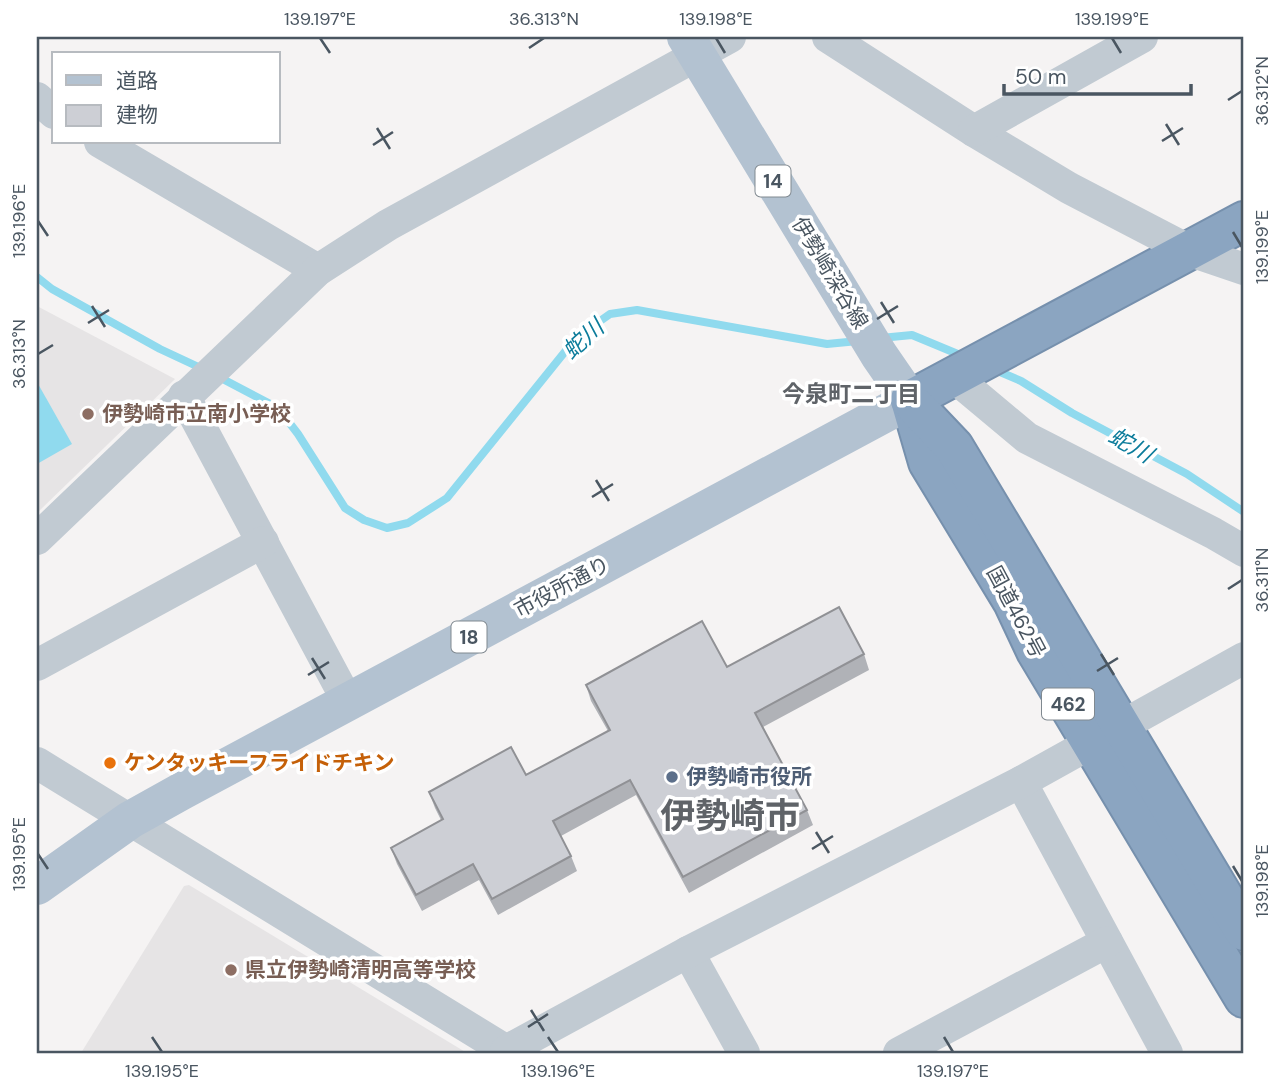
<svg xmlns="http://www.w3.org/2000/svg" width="1281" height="1090" viewBox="0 0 1281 1090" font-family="'DM Sans','Noto Sans JP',sans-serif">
	<rect width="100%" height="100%" fill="#f5f3f3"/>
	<!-- education -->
	<g fill="#e6e4e5">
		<path d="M37,306l138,73 -138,134z"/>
		<path d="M189,885l278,168h-386l103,-167z"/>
	</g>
	<!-- water -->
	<path fill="#90daee" d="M37,382l35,62 -35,20z"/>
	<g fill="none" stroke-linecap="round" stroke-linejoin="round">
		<!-- stream -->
		<g stroke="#90daee" stroke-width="8">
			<path d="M37,277l15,12 108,60 45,21"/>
			<path d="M881,338l31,-3 53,22"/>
			<path d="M993,369l28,12 51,32 115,61 57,38"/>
			<path d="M217,376l61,32 20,26 47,74 19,12 23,8 21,-5 39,-25 129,-160 34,-24 27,-4 190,34 31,-3"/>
		</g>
		<!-- highway casing -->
		<g stroke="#7690ad" stroke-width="42">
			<g id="highway">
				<path d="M910,400l18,62 85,140 23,49 208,347"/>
				<path d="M910,400l334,-179"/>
				<path d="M916,407l38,40 290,484"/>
			</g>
		</g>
		<!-- minor -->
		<g stroke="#c1cad2" stroke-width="32">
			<path d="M828,37l146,94 95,57 119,62 56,19"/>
			<path d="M37,98l17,15"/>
			<path d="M974,131l168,-94"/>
			<path d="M100,142l218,128"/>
			<path d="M954,377l73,61 186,95 31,18"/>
			<path d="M184,396l164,306"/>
			<path d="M37,539l281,-269 70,-45 342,-188"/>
			<path d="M37,665l226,-123"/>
			<path d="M37,763l473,290"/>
			<path d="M1021,782l146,271"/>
			<path d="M688,952l56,101"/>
			<path d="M506,1051l182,-99 333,-170 223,-124"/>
			<path d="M899,1053l208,-111"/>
		</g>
		<!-- major -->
		<path stroke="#b3c2d1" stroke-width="38" d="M37,886l93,-66 52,-29 728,-391 -31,-45 -193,-318"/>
		<!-- highway -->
		<use href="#highway" stroke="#8ba5c1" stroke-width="38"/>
	</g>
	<!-- wall -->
	<path fill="#b0b2b7" d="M864,654l5,16 -106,57 44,83 6,15 -124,68 -53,-98 -75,41 10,20 6,15 -79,44 -19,-35 -57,31 -25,-47 -6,-16 50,-28 -6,-12 -6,-16 97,-17 82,-44 -17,-30 -5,-16 141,-18z"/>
	<!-- building -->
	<path fill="#cdcfd5" stroke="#909195" stroke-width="2" d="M839,607l25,47 -109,59 52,97 -124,67 -53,-97 -77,41 18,35 -79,43 -19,-35 -57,31 -25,-47 52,-29 -14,-27 82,-45 15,28 84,-45 -24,-45 116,-64 25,46z"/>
	<!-- ticks -->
	<path fill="none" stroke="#4a5661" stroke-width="2.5" d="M320,38l10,15M716,38l9,15M1112,38l9,15M529,48l15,-10M1228,100l14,-9M1166,124l13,21M377,128l13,21M1162,141l21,-13M373,145l20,-13M38,221l10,15M1233,232l9,15M881,302l13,21M92,306l13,21M877,319l21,-13M88,323l21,-13M38,354l15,-9M596,480l13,21M592,497l21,-13M1228,589l14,-9M1101,654l13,21M312,658l13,21M1097,671l21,-13M308,675l21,-13M816,832l13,21M812,849l21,-13M38,854l10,15M1233,866l9,15M531,1010l13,21M528,1027l20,-13M152,1037l10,15M548,1037l10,15M944,1037l9,15"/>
	<!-- markers -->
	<g fill="#8d6e63" stroke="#fff" stroke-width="2.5">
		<circle cx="88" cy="414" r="7"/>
		<circle cx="231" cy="970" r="7"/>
	</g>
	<circle fill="#e8710a" stroke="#fff" stroke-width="2.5" cx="110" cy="763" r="7"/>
	<circle fill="#5c6f8a" stroke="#fff" stroke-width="2.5" cx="672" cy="777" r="7"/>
	<g text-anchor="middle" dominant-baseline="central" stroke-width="7" stroke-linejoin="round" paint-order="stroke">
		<!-- shield labels -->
		<g fill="#fff" stroke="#808990" stroke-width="2">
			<rect x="755.5" y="165.5" width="35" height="31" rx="5"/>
			<rect x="451.5" y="621.5" width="35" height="31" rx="5"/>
			<rect x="1042" y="688.5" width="52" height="31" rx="5"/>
		</g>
		<g font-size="19" font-weight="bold" fill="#4a5661">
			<text x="773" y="181">14</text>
			<text x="469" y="637">18</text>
			<text x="1068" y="704">462</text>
		</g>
		<!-- street labels -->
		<g font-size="21" fill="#4a5661" stroke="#fff">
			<text transform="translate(830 273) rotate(59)">伊勢崎深谷線</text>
			<text transform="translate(562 587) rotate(-28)">市役所通り</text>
			<text transform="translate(1016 612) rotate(62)">国道462号</text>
		</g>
		<!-- education labels -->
		<g font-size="21" font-weight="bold" fill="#785e54" stroke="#fff" text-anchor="start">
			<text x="102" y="414">伊勢崎市立南小学校</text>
			<text x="245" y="970">県立伊勢崎清明高等学校</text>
		</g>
		<!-- food labels -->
		<g font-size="21" font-weight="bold" fill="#c56008" stroke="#fff" text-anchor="start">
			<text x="124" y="763">ケンタッキーフライドチキン</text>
		</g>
		<!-- service labels -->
		<g font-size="21" font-weight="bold" fill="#4e5e75" stroke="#fff" text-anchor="start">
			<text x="686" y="777">伊勢崎市役所</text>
		</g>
		<!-- water labels -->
		<g font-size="23" font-style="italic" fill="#0c7c9b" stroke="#fff">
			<text transform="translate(583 339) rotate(-42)">蛇川</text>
			<text transform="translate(1131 445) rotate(30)">蛇川</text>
		</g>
		<!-- neighbourhood labels -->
		<g font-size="23" font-weight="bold" fill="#5f6368" stroke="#fff">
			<text x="851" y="394">今泉町二丁目</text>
		</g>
		<!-- town labels -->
		<g font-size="35" font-weight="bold" fill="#5f6368" stroke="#fff">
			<text x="730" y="816">伊勢崎市</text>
		</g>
	</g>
	<!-- border -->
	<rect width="1281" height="1090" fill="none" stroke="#ffffff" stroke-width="77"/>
	<!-- legend -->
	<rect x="52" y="52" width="228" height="91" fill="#ffffff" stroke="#b7bbc0" stroke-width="2"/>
	<rect x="66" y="75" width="35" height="10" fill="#b3c2d1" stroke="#b7bbc0" stroke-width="2"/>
	<text x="116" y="88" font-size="21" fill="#4a5661">道路</text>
	<rect x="66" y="105" width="35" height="21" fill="#cdcfd5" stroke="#b7bbc0" stroke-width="2"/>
	<text x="116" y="122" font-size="21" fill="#4a5661">建物</text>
	<!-- scale -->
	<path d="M1004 84v10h187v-10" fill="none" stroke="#4a5661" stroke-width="3.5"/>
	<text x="1015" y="84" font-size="21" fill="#4a5661" stroke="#ffffff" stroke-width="5" paint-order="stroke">50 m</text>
	<rect x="38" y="38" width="1204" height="1014" fill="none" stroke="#4a5661" stroke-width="2.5"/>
	<g font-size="18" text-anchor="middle" fill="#4a5661">
		<text x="320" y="25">139.197°E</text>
		<text x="544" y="25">36.313°N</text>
		<text x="716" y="25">139.198°E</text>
		<text x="1112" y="25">139.199°E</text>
		<text transform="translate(1262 91) rotate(-90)" y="6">36.312°N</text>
		<text transform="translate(19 221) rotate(-90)" y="6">139.196°E</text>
		<text transform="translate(1262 247) rotate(-90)" y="6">139.199°E</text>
		<text transform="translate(19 354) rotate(-90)" y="6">36.313°N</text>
		<text transform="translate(1262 580) rotate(-90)" y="6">36.311°N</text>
		<text transform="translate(19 854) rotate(-90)" y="6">139.195°E</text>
		<text transform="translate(1262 881) rotate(-90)" y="6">139.198°E</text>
		<text x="162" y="1077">139.195°E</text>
		<text x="558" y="1077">139.196°E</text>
		<text x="953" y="1077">139.197°E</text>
	</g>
</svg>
